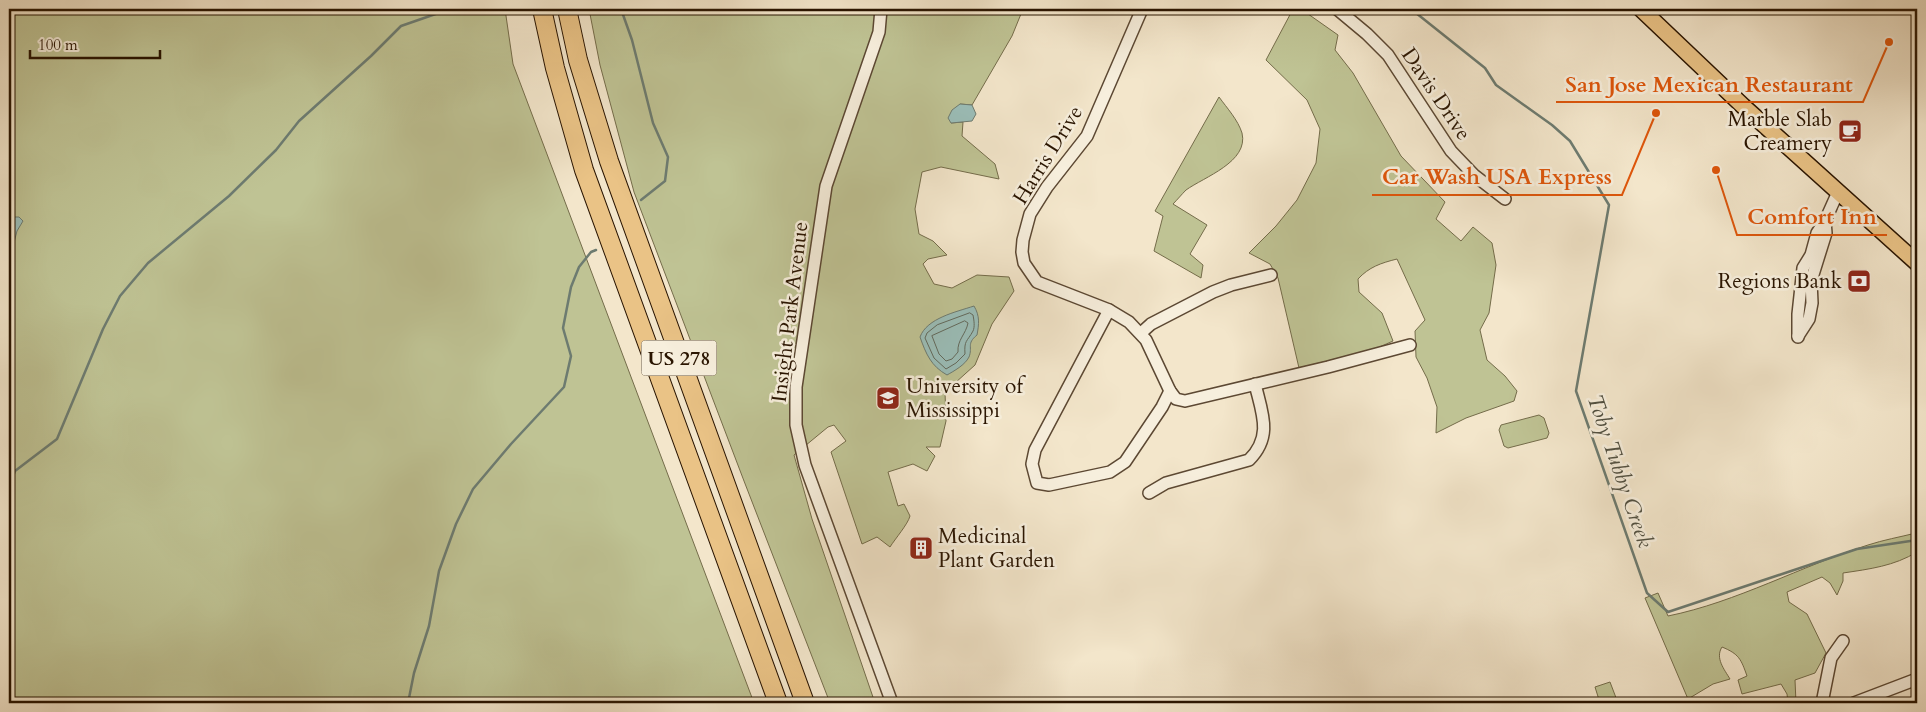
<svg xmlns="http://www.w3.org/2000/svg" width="1926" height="712" viewBox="0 0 1926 712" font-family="Cardo,serif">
	<rect width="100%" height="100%" fill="#f3e6cb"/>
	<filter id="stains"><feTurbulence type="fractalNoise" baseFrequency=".004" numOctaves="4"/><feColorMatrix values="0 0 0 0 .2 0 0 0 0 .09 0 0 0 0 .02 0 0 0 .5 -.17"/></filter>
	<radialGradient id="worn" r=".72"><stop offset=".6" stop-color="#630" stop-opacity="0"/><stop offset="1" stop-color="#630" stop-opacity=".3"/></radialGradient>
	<!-- green -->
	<g fill="#bfc394" stroke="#746c4a">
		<path d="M9,9h496l8,55 241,639h-745z"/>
		<path d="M589,9h434l-11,27 -40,69 -12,-1 -9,19 12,-1 -1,14 33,28 4,15 -58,-12 -19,5 -7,37 4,25 14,7 14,14 -19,4 -5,5 11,20 18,4 25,-13 32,2 5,14 -22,33 -17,41 -30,27 1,29 -6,26h-14l9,9 -8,15 -14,-7 -25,8 10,34 6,-2 6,12c-2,8 -15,23 -20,31l-13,-10 -15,7 -31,-92 15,-11 -12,-16 -6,2 -34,28 18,64 63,184h-45l-86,-222 -110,-289 -34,-127z"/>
		<path d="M1293,9h8l37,26 -3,15 18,23 48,83 44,46 -9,17 25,22 12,-14 19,16 4,22 -7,48 -9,17 7,30 18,16 12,15 -3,10 -48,17 -30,15 1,-26 -10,-29 -11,-21 -1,-26 10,-11 -28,-61c-16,4 -28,8 -39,20l1,13 23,21 11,28 -18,8 -76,19 -21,-90 -8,-14 -21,-11 27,-27 21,-26 19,-37 4,-34 -13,-29 -41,-40z"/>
		<path d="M1219,97c8,11 19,23 23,36 7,29 -38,44 -56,57 -4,4 -9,10 -13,14l34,21 -17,29 13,11 -2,13 -47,-27 9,-35 -8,-5z"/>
		<path d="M1539,415l5,3 5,15 -2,5 -39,10 -4,-2 -5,-16 2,-5z"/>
		<path d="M1916,533l1,19c-23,14 -47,17 -74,21v8l-6,14 -7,-12 -8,-6 -35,15 2,10 18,12 19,39 -11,20 -20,7 1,23h-8l-1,-9 -6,-10 -39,10 -4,-14 9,-4c-6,-17 -8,-22 -25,-29 -7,11 2,22 8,32l-17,5 -25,15 -43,-101 13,-5 10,23c69,-14 133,-50 200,-71 15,-5 32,-8 48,-12z"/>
		<path d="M1610,682l8,21h-18l-5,-16z"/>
	</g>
	<!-- water -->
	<g fill="#9bbfba" stroke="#6d7b70">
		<path d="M960,104l12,1 4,9 -4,7 -21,2 -3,-5 4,-8z"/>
		<path d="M11,217h8l4,4 -6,10 -8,31v-41z"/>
		<path d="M974,306c6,10 5,18 3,29 -11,9 -4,12 -8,22 -4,8 -15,14 -22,18 -16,-9 -21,-21 -27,-38 7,-19 36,-25 54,-31z"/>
	</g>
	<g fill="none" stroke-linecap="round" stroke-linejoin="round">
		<!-- shore -->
		<g stroke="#626a5d" stroke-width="1">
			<path d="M970,313l3,2c1,5 2,12 0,16 -6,11 -9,9 -8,23l-9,9 -10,6 -12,-11 -9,-20 2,-5 10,-8z"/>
			<path d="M965,321l3,2c-2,11 -11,17 -10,29l-6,7 -6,2 -7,-7 -7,-18z"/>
		</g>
		<!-- stream -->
		<g stroke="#6d7b70" stroke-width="2.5">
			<path d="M621,9l11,31 21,83 15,34 -3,24 -24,19"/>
			<path d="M1411,9l74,59 11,17 56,40 18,16 39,64 -33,186 71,202 21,19 189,-63 60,-9"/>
			<path d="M9,486l6,-15 42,-32 46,-110 17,-33 28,-33 81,-67 47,-46 23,-29 72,-65 30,-30 49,-17"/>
			<path d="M408,703l6,-30 15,-47 10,-55 17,-47 17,-35 38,-45 53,-57 7,-31 -8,-28 8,-41 8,-20 12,-15 5,-2"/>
		</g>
		<!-- minor casing -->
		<g stroke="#5c4833" stroke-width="14">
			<g id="minor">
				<path d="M881,9l-2,23 -53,154 -30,201v38l9,40 87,238"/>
				<path d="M1142,9l-55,127 -40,51 -17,27 -7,26 -1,12 2,11 13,19 72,28 20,12 17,18 24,51 6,8 9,2 143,-34 82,-22"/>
				<path d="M1337,9l30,25 21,21 63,96 23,24 31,24"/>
				<path d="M1109,310l-74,140 -3,14 5,19 12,2 61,-13 15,-10 37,-55 8,-16"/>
				<path d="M1141,333l10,-9 62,-32 18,-7 40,-10"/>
				<path d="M1798,336l11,-17 3,-16 -1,-22 15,-48 -1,-12"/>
				<path d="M1798,337v-23l5,-46 8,-13 6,-22 8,-12 13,-29"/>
				<path d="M1149,493l17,-10 83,-23c24,-24 13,-47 6,-76"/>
				<path d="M1822,703l9,-45 12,-17"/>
				<path d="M1854,703l63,-24"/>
			</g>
		</g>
		<!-- major casing -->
		<g stroke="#291400" stroke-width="18">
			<path id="major" d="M1641,9l102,97 174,157"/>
		</g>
		<!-- highway casing -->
		<g stroke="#291400" stroke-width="20">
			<g id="highway">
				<path d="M542,9l13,59 29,102 194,533"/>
				<path d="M567,9l11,51 31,101 196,542"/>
			</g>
		</g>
		<!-- minor -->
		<use href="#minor" stroke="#f7efdd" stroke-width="11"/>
		<!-- major -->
		<use href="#major" stroke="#eac386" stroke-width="15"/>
		<!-- highway -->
		<use href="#highway" stroke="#eac386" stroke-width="18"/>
	</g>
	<!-- icons -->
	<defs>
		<g id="cafe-square" transform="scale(1.25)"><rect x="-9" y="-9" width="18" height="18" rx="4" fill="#8f2418" stroke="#f7efdd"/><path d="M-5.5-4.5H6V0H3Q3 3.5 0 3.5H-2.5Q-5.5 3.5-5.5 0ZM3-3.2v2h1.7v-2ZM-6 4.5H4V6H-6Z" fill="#fff"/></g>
		<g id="bank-square" transform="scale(1.25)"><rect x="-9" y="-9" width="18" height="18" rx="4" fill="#8f2418" stroke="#f7efdd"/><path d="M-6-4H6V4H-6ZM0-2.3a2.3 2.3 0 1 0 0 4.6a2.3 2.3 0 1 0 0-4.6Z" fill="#fff"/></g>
		<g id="university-square" transform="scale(1.25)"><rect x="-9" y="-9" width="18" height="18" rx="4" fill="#8f2418" stroke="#f7efdd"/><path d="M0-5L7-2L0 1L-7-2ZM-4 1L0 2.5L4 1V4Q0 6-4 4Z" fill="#fff"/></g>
		<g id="building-square" transform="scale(1.25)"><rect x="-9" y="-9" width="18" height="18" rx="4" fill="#8f2418" stroke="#f7efdd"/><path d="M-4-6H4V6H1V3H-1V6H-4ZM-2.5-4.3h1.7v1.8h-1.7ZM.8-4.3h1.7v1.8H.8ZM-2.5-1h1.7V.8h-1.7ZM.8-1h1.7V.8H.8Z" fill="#fff"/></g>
	</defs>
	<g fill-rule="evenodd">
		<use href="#cafe-square" x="1850" y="131"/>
		<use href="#bank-square" x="1859" y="281"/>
		<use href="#university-square" x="888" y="398"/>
		<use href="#building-square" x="921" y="548"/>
	</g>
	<g text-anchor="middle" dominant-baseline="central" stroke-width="5" stroke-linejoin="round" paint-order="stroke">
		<!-- shield labels -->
		<rect fill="#f7efdd" stroke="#675642" stroke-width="1" x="641.5" y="340.5" width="75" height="35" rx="4"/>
		<g font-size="20" font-weight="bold" fill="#291400">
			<text x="679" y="358">US 278</text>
		</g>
		<!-- street labels -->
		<g font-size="21" fill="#291400" stroke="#f7efdd">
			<text transform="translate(1436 94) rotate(56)">Davis Drive</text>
			<text transform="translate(1048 155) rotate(-58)">Harris Drive</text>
			<text transform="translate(790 312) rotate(-83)">Insight Park Avenue</text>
		</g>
		<!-- poi labels -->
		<g font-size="21" fill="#291400" stroke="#f7efdd" text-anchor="end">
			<text x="1832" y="119">Marble Slab<tspan x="1832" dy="24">Creamery</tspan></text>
			<text x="1842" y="281">Regions Bank</text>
			<text x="906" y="386" text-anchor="start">University of<tspan x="906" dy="24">Mississippi</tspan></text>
			<text x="938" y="536" text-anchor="start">Medicinal<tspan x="938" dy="24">Plant Garden</tspan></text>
		</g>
		<!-- water labels -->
		<g font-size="22" font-style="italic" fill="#515041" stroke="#f7efdd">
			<text transform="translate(1620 471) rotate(71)">Toby Tubby Creek</text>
		</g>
	</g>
	<!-- callouts -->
	<path fill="none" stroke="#de560b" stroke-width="2" d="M1889 42L1863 102H1556M1656 113L1622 195H1372M1716 170L1737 235H1887"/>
	<g fill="#de560b" stroke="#f7efdd" stroke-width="2">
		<circle cx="1889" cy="42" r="5"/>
		<circle cx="1656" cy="113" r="5"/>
		<circle cx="1716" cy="170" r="5"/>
	</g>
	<g font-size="22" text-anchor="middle" font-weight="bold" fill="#de560b" stroke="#f7efdd" stroke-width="5" stroke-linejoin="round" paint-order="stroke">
		<text x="1709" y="92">San Jose Mexican Restaurant</text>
		<text x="1497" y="184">Car Wash USA Express</text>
		<text x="1812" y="224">Comfort Inn</text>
	</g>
	<!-- margin -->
	<rect width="1926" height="712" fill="none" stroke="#f3e6cb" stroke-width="30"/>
	<rect x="10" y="10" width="1906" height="692" fill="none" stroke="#291400" stroke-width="2.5"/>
	<rect x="15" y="15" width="1896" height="682" fill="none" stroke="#291400"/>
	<!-- scale -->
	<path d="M30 50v8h130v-8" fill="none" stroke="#291400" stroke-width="2.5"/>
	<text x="38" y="50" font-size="15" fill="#291400" stroke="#f7efdd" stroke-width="4" paint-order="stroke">100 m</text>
	<rect width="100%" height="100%" filter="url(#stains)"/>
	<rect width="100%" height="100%" fill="url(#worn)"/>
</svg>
